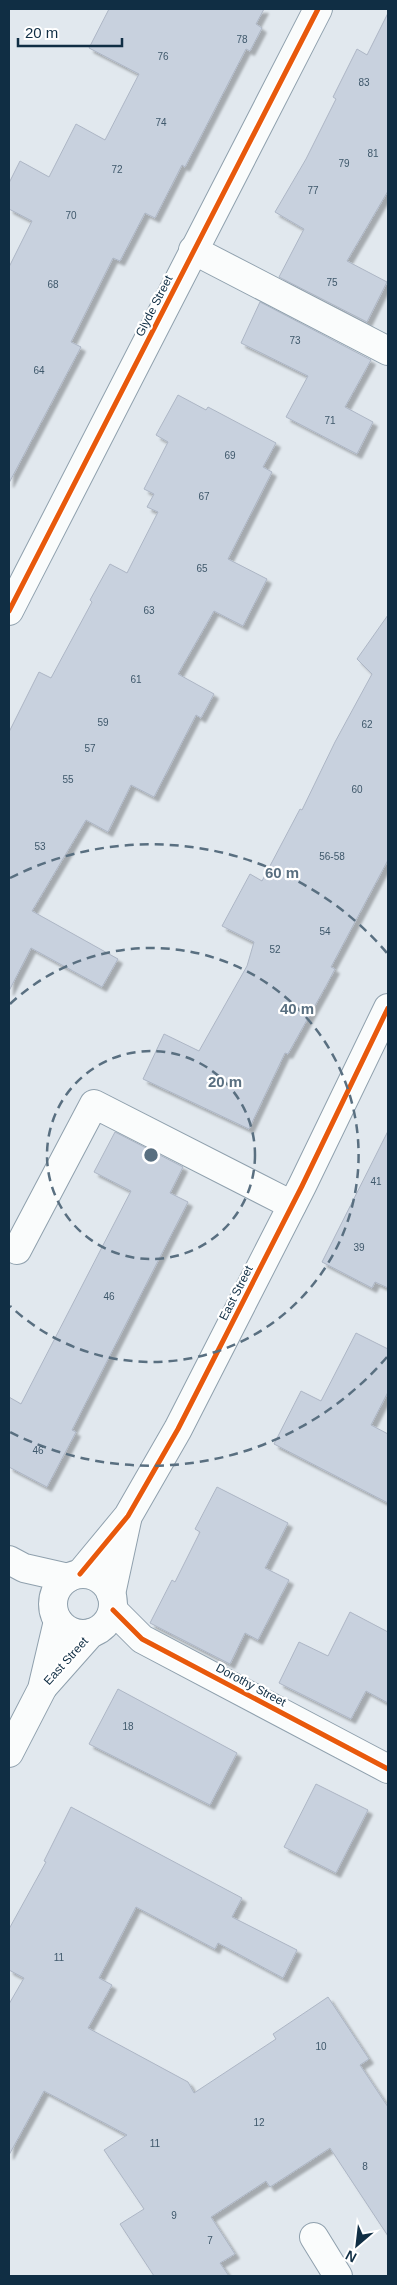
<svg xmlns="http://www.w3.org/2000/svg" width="397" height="2285" viewBox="0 0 397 2285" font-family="Helvetica,sans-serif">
	<defs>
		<filter id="shadow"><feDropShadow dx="4.5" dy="4.5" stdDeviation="1" flood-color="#0004"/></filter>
	</defs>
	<rect width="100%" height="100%" fill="#e1e8ee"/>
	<!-- building -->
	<g fill="#c8d1de" stroke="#adb6c5" filter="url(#shadow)">
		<path d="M109,9h155l-8,15 6,4 -12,23 -4,-2 -61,118 -3,-2 -27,53 -10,-5 -25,48 -7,-3 -42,84 10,5 -72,136v-216l23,-46 -23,-12v-26l11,-22 29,16 27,-53 29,16 34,-66 -50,-26z"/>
		<path d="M388,13v178l-41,70 40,21 -20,40 -88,-45 25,-48 -29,-17 31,-53 30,-60 -3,-2 24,-48 10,6z"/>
		<path d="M260,302l111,58 -26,47 28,15 -16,32 -71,-37 22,-41 -67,-33z"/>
		<path d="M178,395l28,15 2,-3 68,36 -13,24 9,5 -44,87 39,20 -24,47 -29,-15 -36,63 36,20 -13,24 -5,-3 -42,82 -23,-12 -23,47 -22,-12 -54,91 86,48 -16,28 -71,-39 -22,43v-259l30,-60 12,6 41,-76 -2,-2 20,-36 17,9 31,-61 -11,-5 7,-13 -10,-5 24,-47 -12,-7z"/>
		<path d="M388,615v245l-57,107 4,2 -9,17 -38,68 -3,-1 -36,76 -106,-50 21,-45 35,17 48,-85 7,-24 -32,-16 28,-52 12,7 38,-72 2,1 33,-68 37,-68 -15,-15z"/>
		<path d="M388,1131v157l-13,-6 -3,6 -50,-26z"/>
		<path d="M115,1132l68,35 -13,26 18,9 -116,228 4,2 -29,55 -38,-20v-70l12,7 110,-213 -37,-19z"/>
		<path d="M356,1333l32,16v43l-17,33 17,9v69l-114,-59 27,-53 20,10z"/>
		<path d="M217,1487l71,36 -23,45 24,12 -31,60 -13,-7 -15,31 -80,-41 22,-43 3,2 25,-50 -5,-3z"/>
		<path d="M350,1612l38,20v71l-22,-12 -15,28 -72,-36 20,-41 29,14z"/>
		<path d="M118,1689l119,64 -27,52 -121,-61z"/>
		<path d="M316,1784l52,26 -32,63 -52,-26z"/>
		<path d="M71,1807l171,91 -10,19 65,33 -14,28 -65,-35 -3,6 -79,-42 -37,71 13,7 -24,43 100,54 6,11 82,-54 -3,-5 55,-37 41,62 -9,6 28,42v129l-58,-88 -60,39 -4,-6 -55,36 24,37 -15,9 9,13h-75l-34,-52 24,-15 -40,-59 23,-15 -83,-44 -35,64v-151l15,-26 -15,-8v-41l37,-67 -2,-1z"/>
	</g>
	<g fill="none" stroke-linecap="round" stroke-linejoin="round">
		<!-- minor casing -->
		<g stroke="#8fa0ad" stroke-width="30">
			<g id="minor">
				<path d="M193,250l195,101"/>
				<path d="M9,611l309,-602"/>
				<path d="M17,1250l77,-146 198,101"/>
				<path d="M9,1560l15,8 44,10"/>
				<path d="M80,1574l48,-58 50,-87 124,-243 86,-178"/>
				<circle cx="83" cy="1604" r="30"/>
				<path d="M111,1594l16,-74"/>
				<path d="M113,1610l29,29 246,130"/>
				<path d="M44,1686l47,-53"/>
				<path d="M9,1753l33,-64 16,-68"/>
				<path d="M314,2237l24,39"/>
			</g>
		</g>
		<!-- minor -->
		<use href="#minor" stroke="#fafcfc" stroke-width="28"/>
		<!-- cycleway casing -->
		<g stroke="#fff" stroke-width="8">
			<g id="cycleway">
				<path d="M9,611l309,-602"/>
				<path d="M80,1574l48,-58 50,-87 124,-243 86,-178"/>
				<path d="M113,1610l29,29 246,130"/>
			</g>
		</g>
		<!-- cycleway -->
		<use href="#cycleway" stroke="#e8590c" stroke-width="5"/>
	</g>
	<!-- distance rings -->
	<g fill="none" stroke="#596f80" stroke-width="2.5" stroke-dasharray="9 6">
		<circle cx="151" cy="1155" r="104"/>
		<path d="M10 1004A207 207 0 1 1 10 1306"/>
		<path d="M387 1357A311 311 0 0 1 10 1432M10 878A311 311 0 0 1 387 953"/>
	</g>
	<g text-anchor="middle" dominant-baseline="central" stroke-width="4.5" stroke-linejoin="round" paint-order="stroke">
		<!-- number labels -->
		<g font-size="10" fill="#3f586b">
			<text x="242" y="39">78</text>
			<text x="163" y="56">76</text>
			<text x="364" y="82">83</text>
			<text x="161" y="122">74</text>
			<text x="373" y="153">81</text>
			<text x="344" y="163">79</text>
			<text x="117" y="169">72</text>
			<text x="313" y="190">77</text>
			<text x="71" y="215">70</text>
			<text x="332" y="282">75</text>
			<text x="53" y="284">68</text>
			<text x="295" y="340">73</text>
			<text x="39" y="370">64</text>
			<text x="330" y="420">71</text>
			<text x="230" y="455">69</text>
			<text x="204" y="496">67</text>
			<text x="202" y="568">65</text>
			<text x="149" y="610">63</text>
			<text x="136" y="679">61</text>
			<text x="103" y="722">59</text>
			<text x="367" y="724">62</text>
			<text x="90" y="748">57</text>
			<text x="68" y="779">55</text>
			<text x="357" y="789">60</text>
			<text x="40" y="846">53</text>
			<text x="332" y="856">56-58</text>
			<text x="325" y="931">54</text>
			<text x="275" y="949">52</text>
			<text x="376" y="1181">41</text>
			<text x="359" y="1247">39</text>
			<text x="109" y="1296">46</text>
			<text x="38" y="1450">46</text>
			<text x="128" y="1726">18</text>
			<text x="59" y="1957">11</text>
			<text x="321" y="2046">10</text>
			<text x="259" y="2122">12</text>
			<text x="155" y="2143">11</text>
			<text x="365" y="2166">8</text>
			<text x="174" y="2215">9</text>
			<text x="210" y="2240">7</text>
		</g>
		<!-- street labels -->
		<g font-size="12" fill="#102e44" stroke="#fff">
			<text transform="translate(154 306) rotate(-63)">Glyde Street</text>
			<text transform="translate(236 1293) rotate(-63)">East Street</text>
			<text transform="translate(66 1661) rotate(-48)">East Street</text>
			<text transform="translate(251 1685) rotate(28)">Dorothy Street</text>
		</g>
	</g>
	<circle cx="151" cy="1155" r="8" fill="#596f80" stroke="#fff" stroke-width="2.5"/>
	<g font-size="15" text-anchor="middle" font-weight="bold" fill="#596f80" stroke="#fff" stroke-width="4.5" stroke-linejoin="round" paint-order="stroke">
		<text x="282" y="878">60 m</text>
		<text x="297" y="1014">40 m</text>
		<text x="225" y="1087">20 m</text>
	</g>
	<!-- border -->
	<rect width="397" height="2285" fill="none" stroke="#102e44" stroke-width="20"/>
	<!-- north arrow -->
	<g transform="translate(357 2245) rotate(208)" stroke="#ffffff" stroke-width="4" paint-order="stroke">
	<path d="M0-4L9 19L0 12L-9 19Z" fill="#102e44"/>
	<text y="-8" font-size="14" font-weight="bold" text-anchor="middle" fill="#102e44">N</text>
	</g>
	<!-- scale -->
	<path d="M18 38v8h104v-8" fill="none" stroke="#102e44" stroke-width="2.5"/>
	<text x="25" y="38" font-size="15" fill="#102e44" stroke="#ffffff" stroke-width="4" paint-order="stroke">20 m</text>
</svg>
